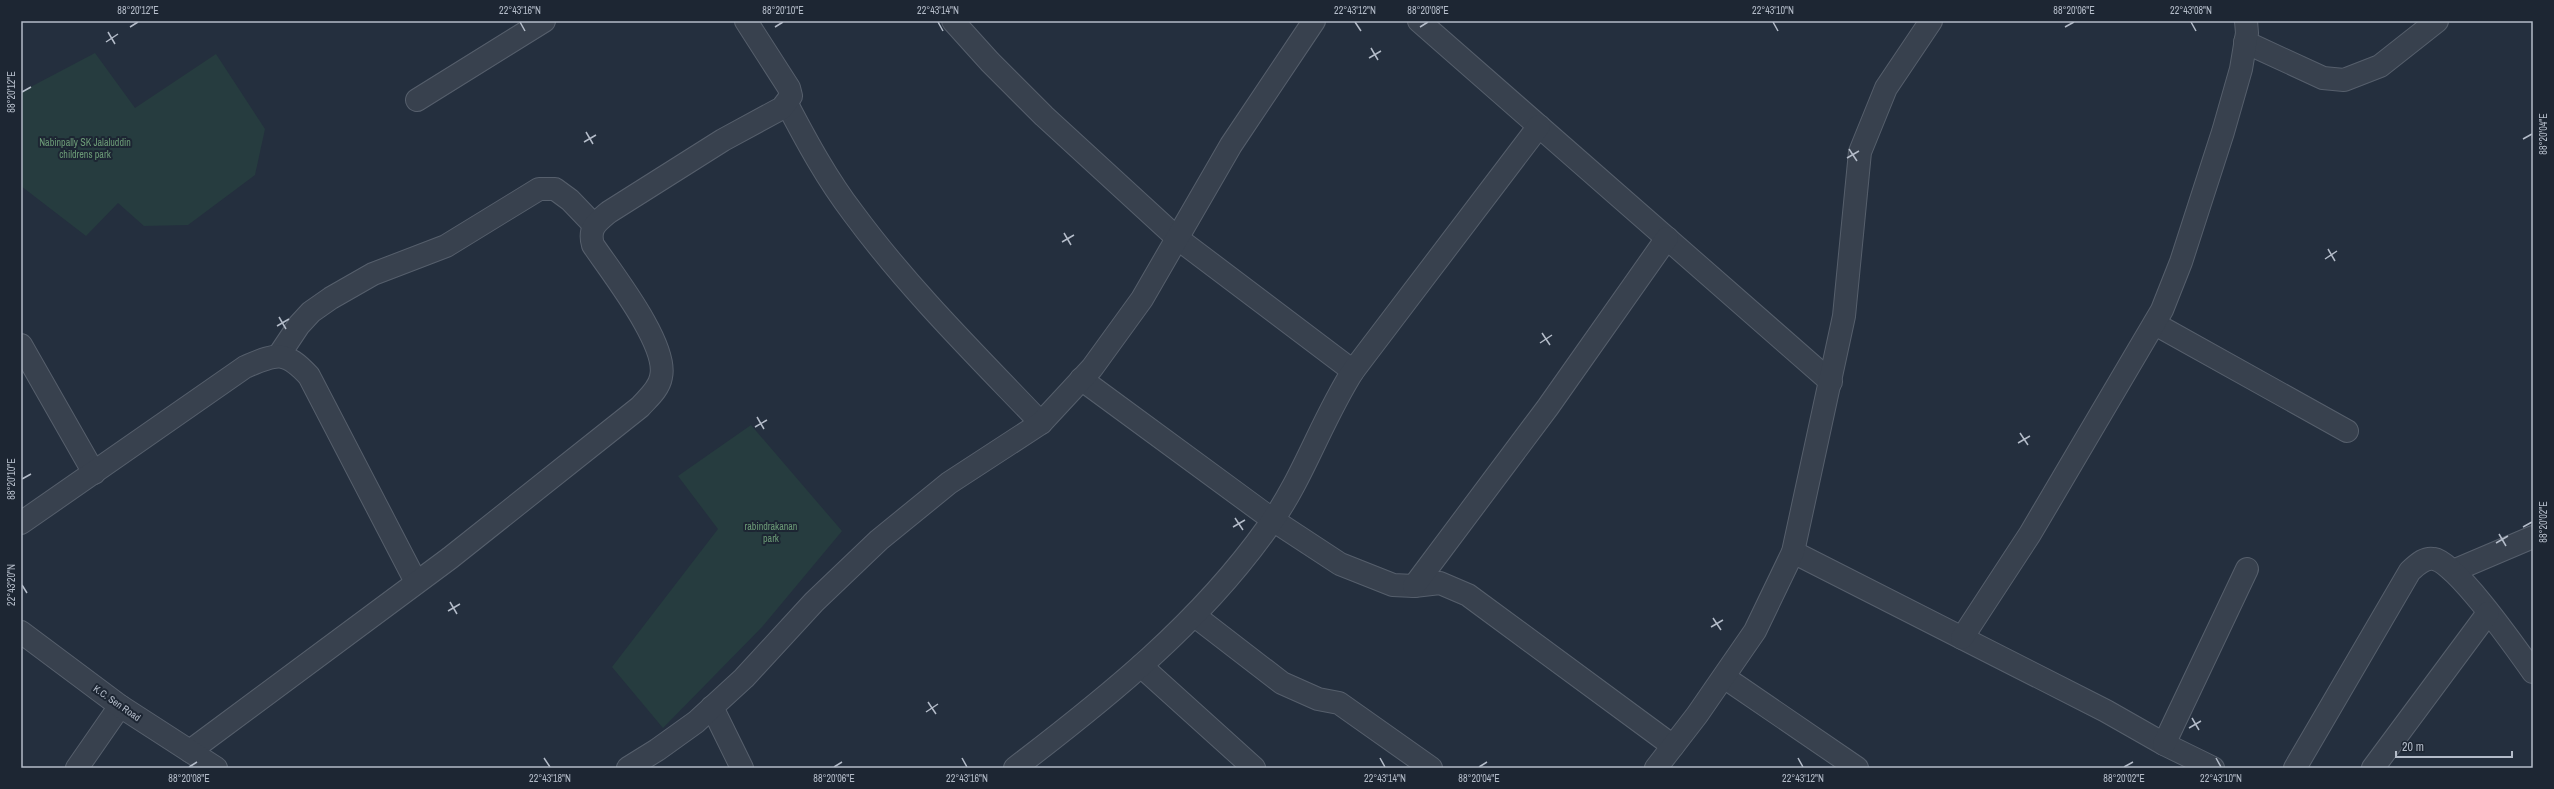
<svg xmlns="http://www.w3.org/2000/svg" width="2554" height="789" viewBox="0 0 2554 789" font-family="'Archivo Narrow',sans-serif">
	<rect width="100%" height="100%" fill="#242f3e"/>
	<!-- park -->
	<g fill="#263c3f">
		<path d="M95,53l40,55 81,-54 49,75 -10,46 -67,50 -44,1 -26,-23 -32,33 -65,-50v-94z"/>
		<path d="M751,425l91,106 -80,96 -99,101 -51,-61 106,-138 -40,-53z"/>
	</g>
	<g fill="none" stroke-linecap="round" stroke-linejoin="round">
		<!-- minor casing -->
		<g stroke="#565f6c" stroke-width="24">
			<g id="minor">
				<path d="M953,21l37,41 54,54 133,122 176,133"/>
				<path d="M1419,21l412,361"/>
				<path d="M2245,42l78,36 21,2 36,-14 57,-45"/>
				<path d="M417,100l127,-79"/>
				<path d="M787,104c20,38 40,75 66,109 56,76 123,142 188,210"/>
				<path d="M2155,324l192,107"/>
				<path d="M21,345l73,128"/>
				<path d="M279,355l20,-30 12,-13 20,-14 42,-24 73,-28 93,-57h16l15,11 24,25"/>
				<path d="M1081,379l192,141 67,44 53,21 21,1 26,-3 28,12 205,151"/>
				<path d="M21,523l224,-156c31,-13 39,-18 64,9l107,206"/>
				<path d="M1793,552l313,159 58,33 49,24"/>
				<path d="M2453,571l80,-34"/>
				<path d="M1414,586l134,-179 119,-169"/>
				<path d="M1195,616l87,67 36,16 21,4 92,65"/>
				<path d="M1962,638l68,-104 132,-224 19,-48 42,-130 18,-63 6,-36 -1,-12"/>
				<path d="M1141,666l113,102"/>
				<path d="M1724,677l133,91"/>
				<path d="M712,707l30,61"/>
				<path d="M2164,744l83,-175"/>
				<path d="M190,751l260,-193 190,-151c8,-9 19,-18 21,-30 8,-32 -50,-105 -68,-132 -5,-17 4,-23 16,-33l114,-72 59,-32 9,-12 -2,-8 -43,-67"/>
				<path d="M77,768l43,-62"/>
				<path d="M628,768l29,-18 39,-28 48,-44 70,-76 65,-62 70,-57 92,-60 51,-55 50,-69 89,-154 83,-124"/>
				<path d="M1015,768c93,-71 185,-145 253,-241 35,-48 53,-106 85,-156l186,-245"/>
				<path d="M1656,768l41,-53 58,-84 38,-79 51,-236 16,-164 26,-64 45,-67"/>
				<path d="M2295,768l115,-197c7,-6 14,-14 24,-12 22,3 84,92 99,113"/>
				<path d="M2373,768l115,-155"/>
			</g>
		</g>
		<!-- tertiary casing -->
		<g stroke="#565f6c" stroke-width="24">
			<path id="tertiary" d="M21,632l99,74 96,62"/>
		</g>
		<!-- minor -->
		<use href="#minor" stroke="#38414e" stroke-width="22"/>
		<!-- tertiary -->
		<use href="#tertiary" stroke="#38414e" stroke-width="22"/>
	</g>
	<!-- ticks -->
	<path fill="none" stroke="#b4bcc9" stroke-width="1.5" d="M520,22l5,9M938,22l5,9M1355,22l6,9M1773,22l5,9M2191,22l5,9M130,27l8,-5M775,27l8,-5M1420,27l8,-5M2065,27l9,-5M108,32l7,12M106,42l12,-8M1371,48l7,12M1369,58l12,-7M22,92l9,-5M586,132l7,12M2523,139l9,-5M584,142l12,-7M1849,149l8,12M1847,158l12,-7M1064,233l7,12M1062,242l12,-7M2328,249l7,12M2325,259l12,-8M279,317l7,12M277,326l12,-7M1542,333l8,12M1540,343l12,-8M757,417l7,12M755,427l12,-7M2020,433l8,12M2018,443l12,-7M22,479l9,-5M1235,518l8,12M1233,527l12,-7M2523,527l9,-5M2499,534l7,12M2496,543l12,-7M22,585l5,8M450,602l7,12M448,611l12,-7M1713,618l8,12M1711,627l12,-7M928,702l8,12M926,712l12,-8M2192,718l7,12M2189,728l12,-7M544,758l6,9M962,758l5,9M1380,758l5,9M1798,758l5,9M2216,758l5,9M189,767l8,-5M834,767l8,-5M1479,767l8,-5M2124,767l9,-5"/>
	<g text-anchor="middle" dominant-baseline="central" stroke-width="4" stroke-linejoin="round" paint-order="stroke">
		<!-- park labels -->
		<g font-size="10" fill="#6b9a76" stroke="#1d2633">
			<text x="85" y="142">Nabinpally SK Jalaluddin<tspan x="85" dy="12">childrens park</tspan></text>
			<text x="771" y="526">rabindrakanan<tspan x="771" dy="12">park</tspan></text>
		</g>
		<!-- street labels -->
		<g font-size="10" fill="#b4bcc9" stroke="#1d2633">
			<text transform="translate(117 703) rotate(35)">K.C. Sen Road</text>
		</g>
	</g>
	<!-- border -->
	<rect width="2554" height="789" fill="none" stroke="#1d2633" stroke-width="44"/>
	<!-- scale -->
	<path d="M2396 751v6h116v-6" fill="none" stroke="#b4bcc9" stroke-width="2"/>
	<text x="2402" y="751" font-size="12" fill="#b4bcc9" stroke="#1d2633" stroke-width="3" paint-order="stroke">20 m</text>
	<rect x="22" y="22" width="2510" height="745" fill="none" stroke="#b4bcc9" stroke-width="1.5"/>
	<g font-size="10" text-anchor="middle" fill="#b4bcc9">
		<text x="138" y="14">88°20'12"E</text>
		<text x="520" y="14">22°43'16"N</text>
		<text x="783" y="14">88°20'10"E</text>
		<text x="938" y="14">22°43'14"N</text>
		<text x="1355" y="14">22°43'12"N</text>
		<text x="1428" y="14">88°20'08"E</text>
		<text x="1773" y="14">22°43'10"N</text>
		<text x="2074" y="14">88°20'06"E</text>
		<text x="2191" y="14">22°43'08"N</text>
		<text transform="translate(11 92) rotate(-90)" y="4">88°20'12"E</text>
		<text transform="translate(2543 134) rotate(-90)" y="4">88°20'04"E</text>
		<text transform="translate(11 479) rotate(-90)" y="4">88°20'10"E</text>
		<text transform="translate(2543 522) rotate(-90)" y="4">88°20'02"E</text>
		<text transform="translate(11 585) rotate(-90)" y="4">22°43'20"N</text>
		<text x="189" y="782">88°20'08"E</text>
		<text x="550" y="782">22°43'18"N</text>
		<text x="834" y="782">88°20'06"E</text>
		<text x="967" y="782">22°43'16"N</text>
		<text x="1385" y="782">22°43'14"N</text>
		<text x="1479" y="782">88°20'04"E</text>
		<text x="1803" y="782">22°43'12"N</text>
		<text x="2124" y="782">88°20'02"E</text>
		<text x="2221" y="782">22°43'10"N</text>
	</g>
</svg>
